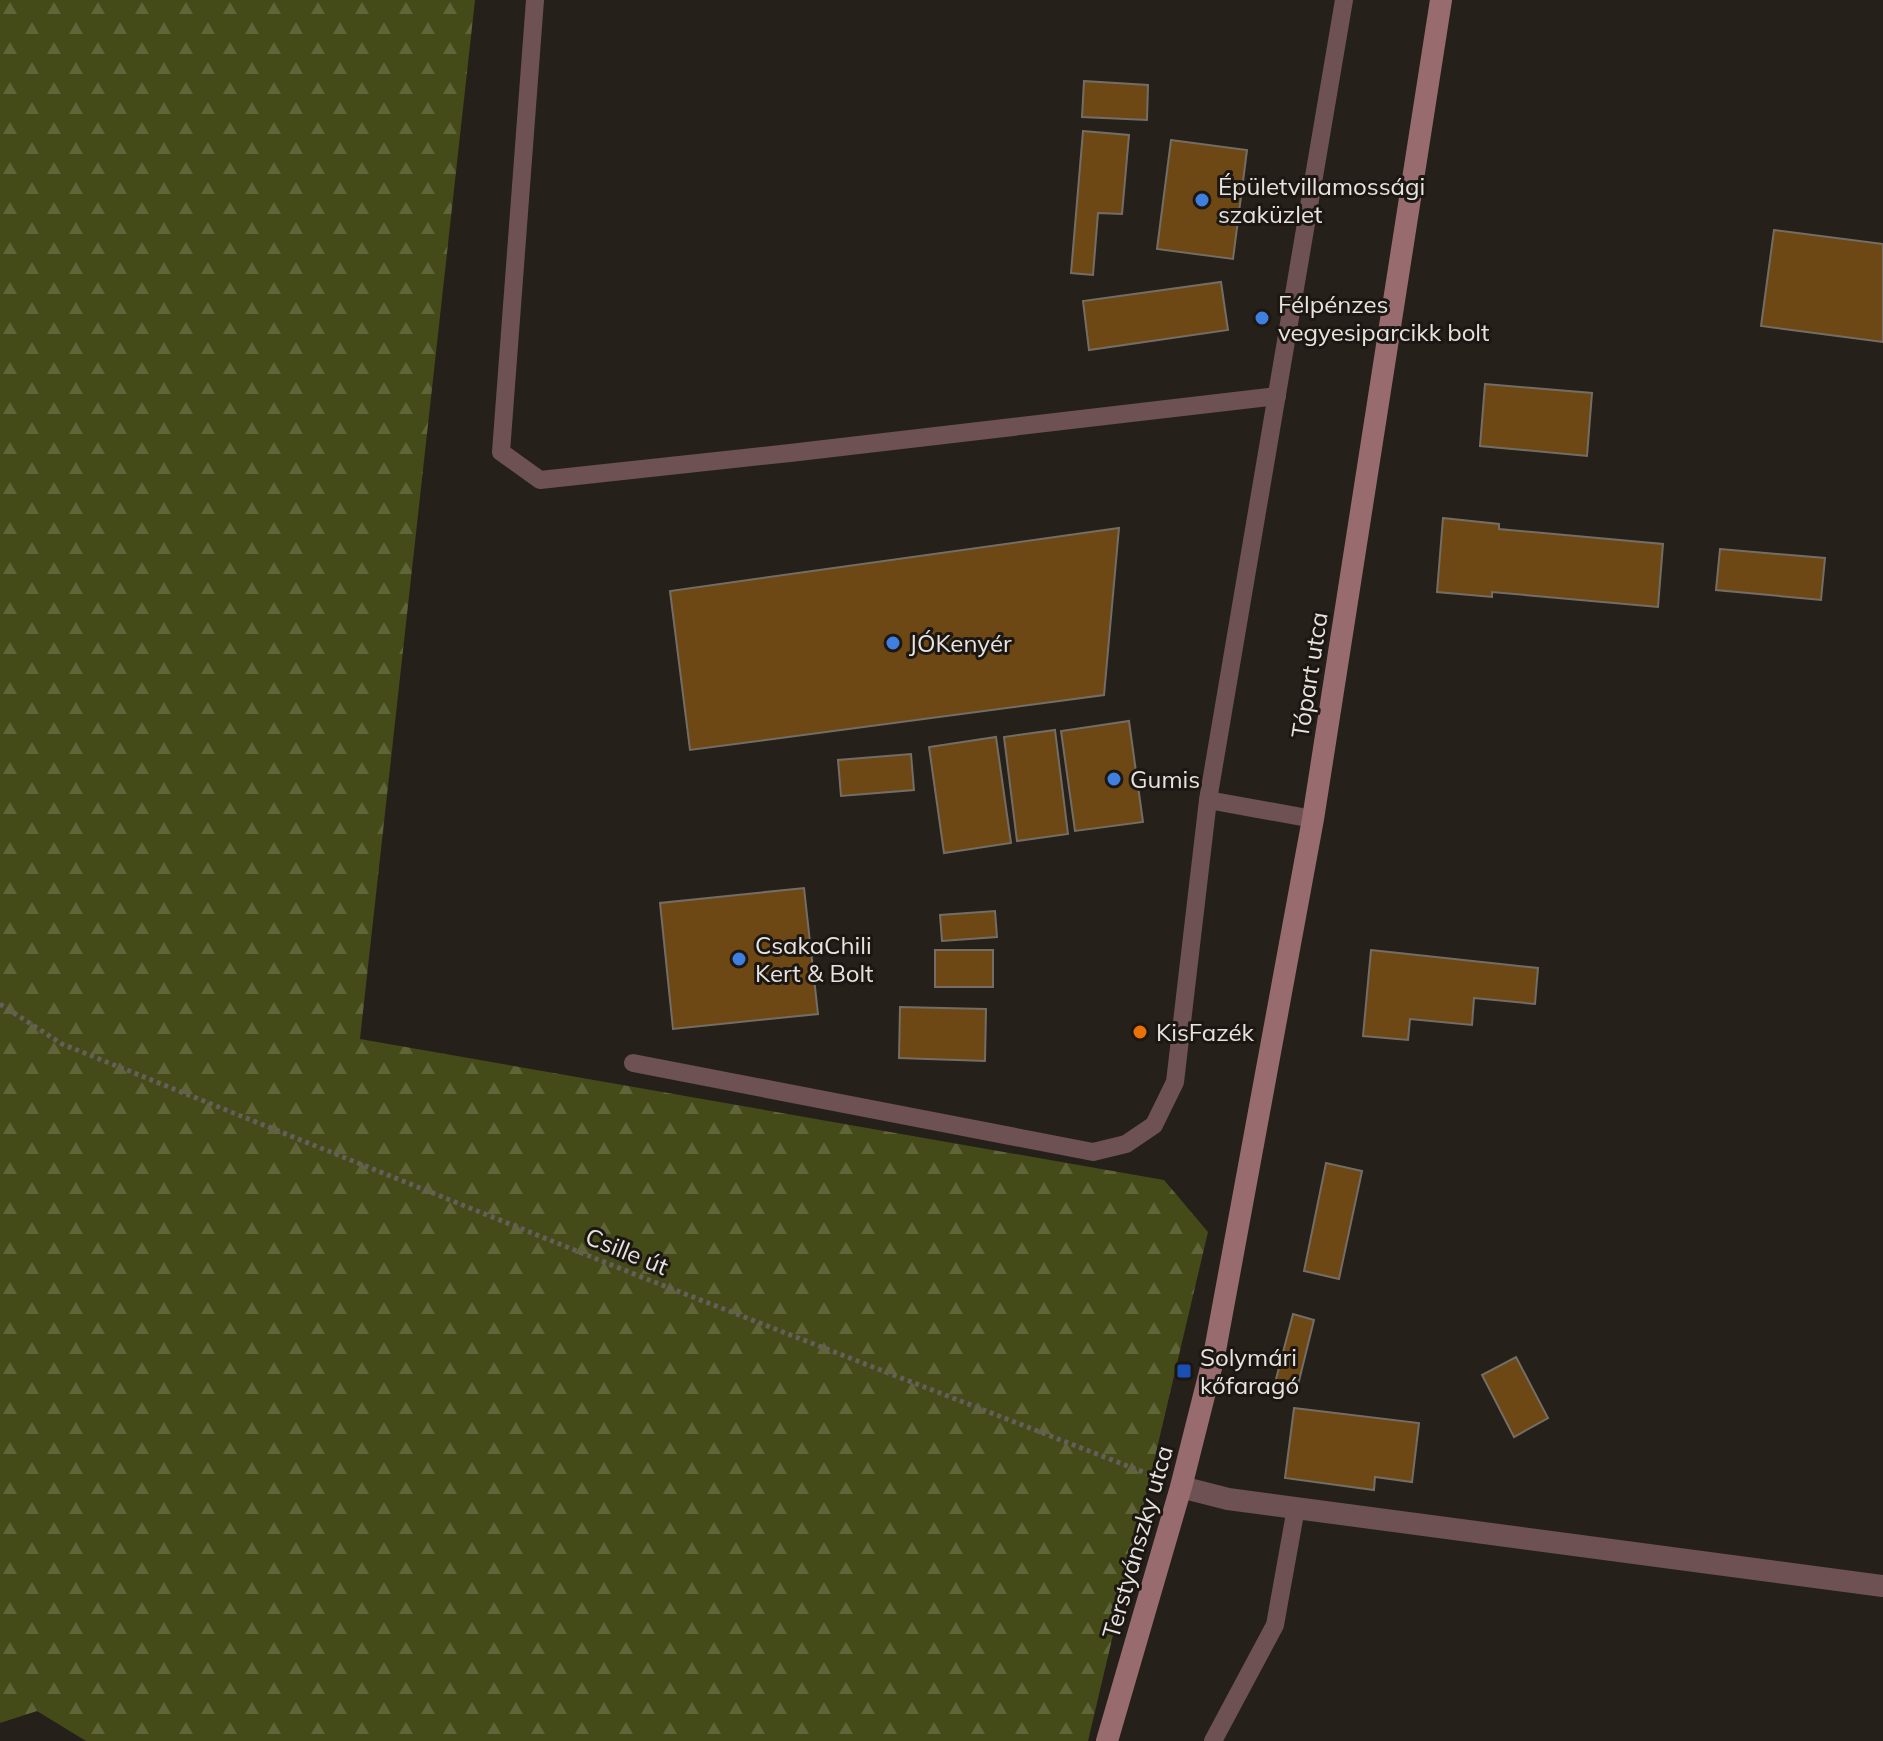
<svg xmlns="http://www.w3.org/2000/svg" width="1883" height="1741" viewBox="0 0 1883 1741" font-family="Mulish,sans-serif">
	<defs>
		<pattern id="forest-firs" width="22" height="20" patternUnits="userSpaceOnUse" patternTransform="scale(2)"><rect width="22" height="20" fill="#444a18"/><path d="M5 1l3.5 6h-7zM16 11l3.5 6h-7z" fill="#5f6439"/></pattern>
	</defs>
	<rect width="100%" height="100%" fill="#26201b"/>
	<!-- forest -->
	<path fill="url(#forest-firs)" d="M0,0h475l-115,1039 804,141 44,52 -120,509h-1002l-49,-30 -37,12z"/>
	<!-- building -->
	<g fill="#6e4814" stroke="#736d66" stroke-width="2">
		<path d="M1084,81l64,4 -1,35 -65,-3z"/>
		<path d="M1083,131l46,4 -7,79 -24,-1 -5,62 -22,-2z"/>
		<path d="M1171,140l76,10 -14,109 -76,-10z"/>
		<path d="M1774,230l109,14v98l-122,-16z"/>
		<path d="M1221,282l7,48 -139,20 -6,-49z"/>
		<path d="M1485,384l107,9 -5,63 -107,-10z"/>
		<path d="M1443,518l56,6v5l164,15 -5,63 -166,-15v5l-55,-5z"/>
		<path d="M1119,528l-15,167 -414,55 -20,-159z"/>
		<path d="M1720,549l105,9 -4,42 -105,-10z"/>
		<path d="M1129,721l14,101 -68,9 -14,-100z"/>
		<path d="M1055,730l13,104 -51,7 -13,-104z"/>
		<path d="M996,737l15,106 -67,10 -15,-106z"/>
		<path d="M911,754l3,36 -73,6 -3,-36z"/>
		<path d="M804,888l14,126 -145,15 -13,-126z"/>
		<path d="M995,911l2,26 -55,4 -2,-26z"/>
		<rect x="935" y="950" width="58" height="37"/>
		<path d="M1371,950l167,18 -3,36 -61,-6 -2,27 -62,-6 -2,21 -45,-4z"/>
		<path d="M900,1007l86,2 -1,52 -86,-3z"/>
		<path d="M1326,1163l36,8 -23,108 -35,-8z"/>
		<path d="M1293,1314l21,6 -17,69 -22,-6z"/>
		<path d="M1516,1357l32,61 -34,19 -32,-62z"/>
		<path d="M1294,1408l125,15 -7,59 -37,-5 -1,13 -89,-12z"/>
	</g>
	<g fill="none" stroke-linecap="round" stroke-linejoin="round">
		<!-- path -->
		<path stroke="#645f5a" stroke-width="5" stroke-dasharray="4 4" stroke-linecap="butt" d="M0,1004l62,40 582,234 512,199"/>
		<!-- service -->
		<g stroke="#6d5153" stroke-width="18">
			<path d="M535,0l-34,452 39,28 250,-27 487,-57"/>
			<path d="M1208,800l105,19"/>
			<path d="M633,1063l460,89 33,-8 28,-19 21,-43 33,-282 136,-800"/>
			<path d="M1213,1741l62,-116 21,-117"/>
		</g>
		<!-- minor -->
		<path stroke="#6d5153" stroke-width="22" d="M1181,1487l47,12 655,87"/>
		<!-- secondary -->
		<path stroke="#986c6e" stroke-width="22" d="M1107,1741l74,-254 33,-131 99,-537 128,-819"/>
	</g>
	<!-- markers -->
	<g fill="#3f7fe0" stroke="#1c1712" stroke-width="3">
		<circle cx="1202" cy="200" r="8"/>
		<circle cx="1262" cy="318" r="8"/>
		<circle cx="893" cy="643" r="8"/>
		<circle cx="1114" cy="779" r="8"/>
		<circle cx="739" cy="959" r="8"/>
	</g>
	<circle fill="#e8710a" stroke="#1c1712" stroke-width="3" cx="1140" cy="1032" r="8"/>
	<rect fill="#1a4fb4" stroke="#1c1712" stroke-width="3" x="1176" y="1363" width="16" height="16" rx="4"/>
	<g text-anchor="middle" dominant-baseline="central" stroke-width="6" stroke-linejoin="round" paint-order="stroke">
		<!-- poi labels -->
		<g font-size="24" fill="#e7e3df" stroke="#1c1712" text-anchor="start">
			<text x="1218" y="186">Épületvillamossági<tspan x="1218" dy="28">szaküzlet</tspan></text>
			<text x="1278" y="304">Félpénzes<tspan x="1278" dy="28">vegyesiparcikk bolt</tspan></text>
			<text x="909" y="643">JÓKenyér</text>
			<text x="1130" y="779">Gumis</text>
			<text x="755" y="945">CsakaChili<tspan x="755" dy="28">Kert &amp; Bolt</tspan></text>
			<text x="1156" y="1032">KisFazék</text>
			<text x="1200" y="1357">Solymári<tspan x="1200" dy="28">kőfaragó</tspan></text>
		</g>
		<!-- street labels -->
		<g font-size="24" fill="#e7e3df" stroke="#1c1712">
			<text transform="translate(1309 675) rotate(-81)">Tópart utca</text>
			<text transform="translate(627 1251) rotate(22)">Csille út</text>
			<text transform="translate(1137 1542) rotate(-74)">Terstyánszky utca</text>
		</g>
	</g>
</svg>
